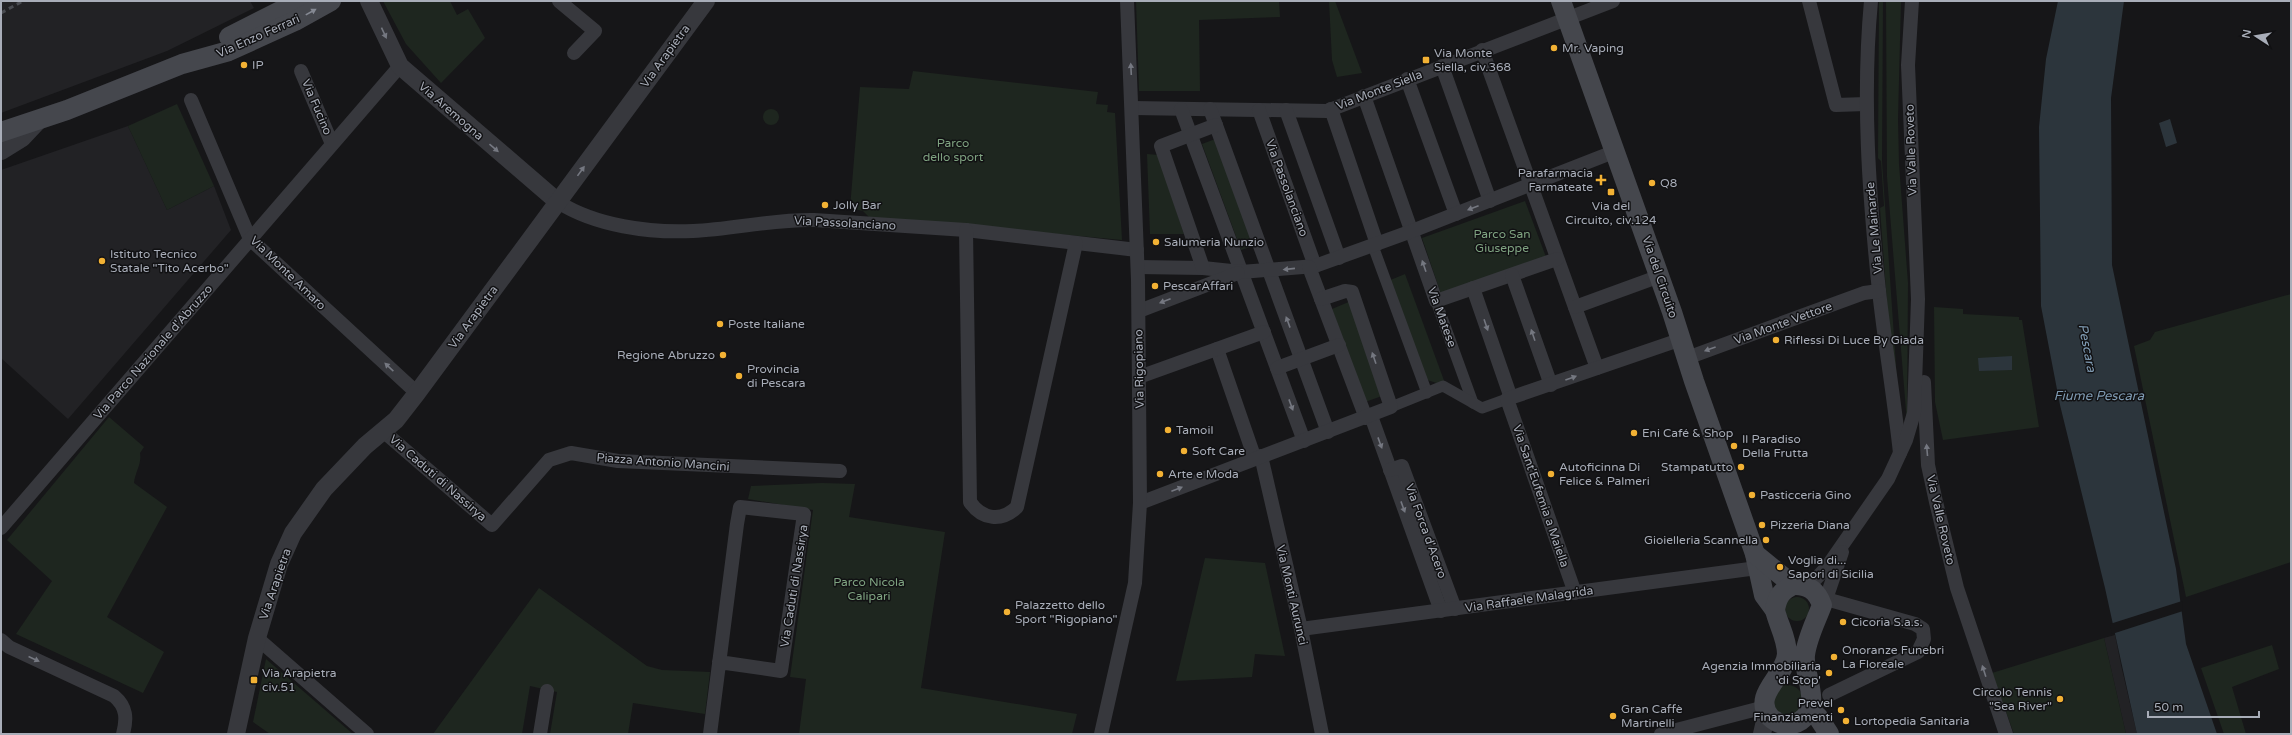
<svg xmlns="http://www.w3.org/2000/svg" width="2292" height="735" viewBox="0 0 2292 735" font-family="'Varela Round',sans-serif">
	<rect width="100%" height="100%" fill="#161618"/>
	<!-- built -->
	<g fill="#222225">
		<path d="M1,1h249l4,7 -87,43 -166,62z"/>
		<path d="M128,126l39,84 47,-24 17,44 -163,189 -67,-61v-188z"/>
		<path d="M2115,635l6,30 16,69h-11l-22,-96z"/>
	</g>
	<!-- green -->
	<g fill="#1e261f">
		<path d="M383,1h67l7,14 11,-6 17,29 -44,45 -35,-39z"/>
		<path d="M1136,1h143l1,16 -81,3 1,71h-61z"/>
		<path d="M1329,1h6l27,72 -25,4 -5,-17z"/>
		<path d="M1879,1h4l-1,160 16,234 -10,-77 -8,-110 4,-2 -3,-45 -3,-3z"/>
		<path d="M1886,1h15l-3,118 1,45 9,119 -1,140 -20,-246z"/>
		<path d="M913,71l185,21 -2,12 12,1 -1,7 8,1 7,127 -253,-23 -6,-6 -13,-3 10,-121 49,2z"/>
		<path d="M177,104l37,82 -47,24 -39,-84z"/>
		<circle cx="771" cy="117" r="8"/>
		<path d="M1218,138l39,107 -16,5 -39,-106z"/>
		<path d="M1147,154l11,1 26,79h-34z"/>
		<path d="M1525,201l21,56 -105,37 -19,-56z"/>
		<path d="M1405,274l41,112 -22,-7 -36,-98z"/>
		<path d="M2291,294v268l-105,35 -52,-251 16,-6 5,-8z"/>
		<path d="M1351,301l34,94 -20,7 -33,-93z"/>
		<path d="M1934,307l29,2v5l56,3v3h3l17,107 -96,13 -8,-38z"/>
		<path d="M109,417l35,30 -4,6c2,11 -5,19 -6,30l33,24 -60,110 57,35 -21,41 -127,-59 36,-53 -45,-41z"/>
		<path d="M822,483l33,1 -6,33 96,15 -24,156 156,26 -5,20h-273l7,-55 -16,-2 23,-167 -65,-11 3,-13z"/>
		<path d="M1205,558l60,5 20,93 -30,-2 -3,23 -76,4z"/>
		<path d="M539,588l108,78 15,4 48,2 -5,42 -72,-11 -5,31h-78l7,-42 -27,-6 -8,48h-89z"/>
		<circle cx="1797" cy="609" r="12"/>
		<path d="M2104,638l22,96h-112l-22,-61z"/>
		<path d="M2272,645l7,24 -47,18 14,47h-22l-23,-66z"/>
		<path d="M266,659l87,75h-83l-17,-12z"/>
		<path d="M1784,685c14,-1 18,7 21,19l-15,14 -15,-6 -2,-16 6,-8z"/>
	</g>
	<!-- water -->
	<g fill="#2c353c">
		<path d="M2058,1h66l-13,97 1,167 64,304 10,75 31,90h-80l-32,-146 -45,-183 -19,-99 -2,-179 7,-68z"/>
		<path d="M2170,119l7,24 -11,4 -7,-24z"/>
		<path d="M2012,356v14l-33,1 -1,-13z"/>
	</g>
	<!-- pier -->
	<path fill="#161618" d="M2182,601l1,10 -71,23 -2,-10z"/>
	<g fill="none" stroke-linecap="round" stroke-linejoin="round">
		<!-- pedestrian -->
		<g stroke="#37383d" stroke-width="11">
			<path d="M1373,246l54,147"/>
			<path d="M1436,301l37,102"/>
			<path d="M1391,407l52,-21 39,22 25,-9"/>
		</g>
		<!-- minor -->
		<g stroke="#37383d" stroke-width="14">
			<path d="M559,1l36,30 -21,22"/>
			<path d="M1809,1l27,104 30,-1"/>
			<path d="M1871,1c-9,97 -2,193 8,290 6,54 15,107 21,162"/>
			<path d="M1482,50l115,318"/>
			<path d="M1442,66l48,135"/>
			<path d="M301,71l31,73"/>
			<path d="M1407,79l49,135"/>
			<path d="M1364,96l72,205 121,-42"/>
			<path d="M191,100l59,139 167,154"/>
			<path d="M1133,108l194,3 286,-110"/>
			<path d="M1181,109l123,332"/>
			<path d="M1210,109l118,323"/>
			<path d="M1331,109l46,135"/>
			<path d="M1259,110l56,156"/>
			<path d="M1286,110l53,148"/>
			<path d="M558,202c38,24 91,31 135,29 41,-2 81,-12 121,-11l152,10 171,20"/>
			<path d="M966,230l4,272c12,18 32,20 47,5l59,-264"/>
			<path d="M1138,267l65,1 38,4 74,-6 97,-35 204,-80"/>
			<path d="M1309,267l57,151"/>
			<path d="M1203,268l-42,-122 55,-21"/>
			<path d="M1512,275l39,110"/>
			<path d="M1473,288l38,110"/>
			<path d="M1575,307l85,-31"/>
			<path d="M1139,311l99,-38"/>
			<path d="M1217,349l38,110"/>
			<path d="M1687,358l177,-65 15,-2"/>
			<path d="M1277,368l62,-23"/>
			<path d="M1139,377l125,-45"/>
			<path d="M1924,382l4,83 8,37 21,86 49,146"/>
			<path d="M1371,416l70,195"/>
			<path d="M383,431l109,94 57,-65 22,-7 47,8 222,10"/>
			<path d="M1261,456l40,173 21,105"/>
			<path d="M1390,470l12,-4 53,143"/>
			<path d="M1140,503l251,-96 -39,-115 -7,-1 -24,8"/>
			<path d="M1,528l399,-462"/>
			<path d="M1808,587l19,-20 61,-88 18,-39 8,-27 4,-114 -10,-234 4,-64"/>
			<path d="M1575,593l-68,-194 175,-60"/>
			<path d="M1826,599l89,25 8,5 1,10 -6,13 -89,43"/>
			<path d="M1822,605l4,-6 16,-47"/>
			<path d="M1301,629l456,-61"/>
			<path d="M257,638l110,96"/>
			<path d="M1,640l8,7 105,49c13,11 13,23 9,38"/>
			<path d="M540,734l7,-43"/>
			<path d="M710,734l27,-210 3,-17 64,7 -23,157 -62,-9"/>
			<path d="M1101,734l34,-151 5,-80 -2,-223 -11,-279"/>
			<path d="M1661,734l104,-27"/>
		</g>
		<!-- tertiary -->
		<g stroke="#37383d" stroke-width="18">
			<path d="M369,1l31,65 158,136"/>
			<path d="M1,151l21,-13 17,-18"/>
			<path d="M236,734l21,-96 22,-74 14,-31 31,-44 41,-43 31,-26 21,-27 289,-392"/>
			<path d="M1762,734l5,-22"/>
		</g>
		<!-- secondary -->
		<g stroke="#45474d" stroke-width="20">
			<path d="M1561,1l111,311 22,69 61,173 9,41 11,15"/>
			<path d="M229,37l71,-36"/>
			<path d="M1,132l66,-22 115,-46 47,-13 66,-30 36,-20"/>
			<path d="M1755,554l38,31"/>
			<path d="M1793,585c15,-1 24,6 29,20 -6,16 -15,33 -17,50 -2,18 15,46 0,62 -5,5 -12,8 -19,8 -6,-1 -12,-4 -16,-8 -19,-22 16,-41 17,-63 0,-16 -9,-30 -12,-44 2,-13 6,-19 18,-25z"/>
			<path d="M1810,710l8,7 11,17"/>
		</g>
		<!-- rail -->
		<path stroke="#4a4c52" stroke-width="3" stroke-dasharray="5 4" stroke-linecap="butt" d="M1,13l22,-12"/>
	</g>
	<!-- one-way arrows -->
	<defs><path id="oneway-solid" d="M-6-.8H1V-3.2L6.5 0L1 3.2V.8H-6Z"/></defs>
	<use fill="#858993" href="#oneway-solid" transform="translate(311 12) rotate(-29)"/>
	<g fill="#757881">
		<use href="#oneway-solid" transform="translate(384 33) rotate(65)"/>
		<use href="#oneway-solid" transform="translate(1131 69) rotate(-93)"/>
		<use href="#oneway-solid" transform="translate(494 148) rotate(41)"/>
		<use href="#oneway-solid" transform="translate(581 171) rotate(-54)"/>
		<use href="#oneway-solid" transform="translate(1473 208) rotate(159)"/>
		<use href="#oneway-solid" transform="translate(1424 266) rotate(-109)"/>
		<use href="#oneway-solid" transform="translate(1289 269) rotate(174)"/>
		<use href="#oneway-solid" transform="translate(1165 301) rotate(159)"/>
		<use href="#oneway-solid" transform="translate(1288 322) rotate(-110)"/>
		<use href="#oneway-solid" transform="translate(1486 325) rotate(71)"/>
		<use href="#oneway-solid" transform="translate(1533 335) rotate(-109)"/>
		<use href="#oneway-solid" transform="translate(1710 349) rotate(160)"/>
		<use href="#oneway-solid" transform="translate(1374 358) rotate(-109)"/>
		<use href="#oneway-solid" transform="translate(389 367) rotate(-137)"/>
		<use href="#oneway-solid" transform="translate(1571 378) rotate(-20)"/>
		<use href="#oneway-solid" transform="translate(1291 405) rotate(70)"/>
		<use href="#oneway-solid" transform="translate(1380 443) rotate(70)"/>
		<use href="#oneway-solid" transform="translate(1927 450) rotate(-95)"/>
		<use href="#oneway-solid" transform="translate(1177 489) rotate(-21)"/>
		<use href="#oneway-solid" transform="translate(1403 507) rotate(70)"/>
		<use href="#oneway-solid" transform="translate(34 659) rotate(25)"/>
		<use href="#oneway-solid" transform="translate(1984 671) rotate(-108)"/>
	</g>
	<!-- markers -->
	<g fill="#f2b134" stroke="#111113" stroke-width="1.5">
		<circle cx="1554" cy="48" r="4"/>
		<rect x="1422" y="56" width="8" height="8" rx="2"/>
		<circle cx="244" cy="65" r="4"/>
		<path d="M1599 174h4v4h4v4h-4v4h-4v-4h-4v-4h4z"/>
		<circle cx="1652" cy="183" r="4"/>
		<rect x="1607" y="188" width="8" height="8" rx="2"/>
		<circle cx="825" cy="205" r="4"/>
		<circle cx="1156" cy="242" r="4"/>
		<circle cx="102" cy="261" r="4"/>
		<circle cx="1155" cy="286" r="4"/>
		<circle cx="720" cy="324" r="4"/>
		<circle cx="1776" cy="340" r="4"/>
		<circle cx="723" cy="355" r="4"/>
		<circle cx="739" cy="376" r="4"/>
		<circle cx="1168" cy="430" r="4"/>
		<circle cx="1634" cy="433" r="4"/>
		<circle cx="1734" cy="446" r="4"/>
		<circle cx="1184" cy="451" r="4"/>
		<circle cx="1741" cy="467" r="4"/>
		<circle cx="1160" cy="474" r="4"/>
		<circle cx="1551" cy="474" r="4"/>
		<circle cx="1752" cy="495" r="4"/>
		<circle cx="1762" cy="525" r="4"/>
		<circle cx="1766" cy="540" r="4"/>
		<circle cx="1780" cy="567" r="4"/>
		<circle cx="1007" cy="612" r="4"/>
		<circle cx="1843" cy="622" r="4"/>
		<circle cx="1834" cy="657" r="4"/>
		<circle cx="1829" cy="673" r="4"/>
		<rect x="250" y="676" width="8" height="8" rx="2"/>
		<circle cx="2060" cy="699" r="4"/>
		<circle cx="1841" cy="710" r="4"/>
		<circle cx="1613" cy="716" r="4"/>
		<circle cx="1846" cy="721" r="4"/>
	</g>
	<g text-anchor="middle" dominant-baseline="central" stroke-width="3" stroke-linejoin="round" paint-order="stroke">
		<!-- street labels -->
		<g font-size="12" fill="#a8adb8" stroke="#111113">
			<text transform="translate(258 36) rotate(-24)">Via Enzo Ferrari</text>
			<text transform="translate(665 56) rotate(-54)">Via Arapietra</text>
			<text transform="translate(1379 90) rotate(-21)">Via Monte Siella</text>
			<text transform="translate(317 107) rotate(67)">Via Fucino</text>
			<text transform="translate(451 111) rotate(41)">Via Aremogna</text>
			<text transform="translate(1911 150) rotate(-92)">Via Valle Roveto</text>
			<text transform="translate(1287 188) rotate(70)">Via Passolanciano</text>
			<text transform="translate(845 223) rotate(3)">Via Passolanciano</text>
			<text transform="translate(1874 228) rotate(-95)">Via Le Mainarde</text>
			<text transform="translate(288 273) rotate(44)">Via Monte Amaro</text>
			<text transform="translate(1660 277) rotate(71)">Via del Circuito</text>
			<text transform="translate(473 317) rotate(-54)">Via Arapietra</text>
			<text transform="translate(1442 317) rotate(70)">Via Matese</text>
			<text transform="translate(1783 323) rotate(-20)">Via Monte Vettore</text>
			<text transform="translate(153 352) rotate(-49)">Via Parco Nazionale d'Abruzzo</text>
			<text transform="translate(1139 369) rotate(-91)">Via Rigopiano</text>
			<text transform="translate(663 462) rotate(4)">Piazza Antonio Mancini</text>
			<text transform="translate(438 478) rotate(41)">Via Caduti di Nassirya</text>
			<text transform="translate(1541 496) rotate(71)">Via Sant'Eufemia a Maiella</text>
			<text transform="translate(1941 520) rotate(77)">Via Valle Roveto</text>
			<text transform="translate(1426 531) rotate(70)">Via Forca d'Acero</text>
			<text transform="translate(275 584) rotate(-71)">Via Arapietra</text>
			<text transform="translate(794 586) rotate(-81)">Via Caduti di Nassirya</text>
			<text transform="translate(1292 595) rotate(77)">Via Monti Aurunci</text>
			<text transform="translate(1529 599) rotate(-8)">Via Raffaele Malagrida</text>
		</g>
		<!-- poi labels -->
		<g font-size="12" fill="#a8adb8" stroke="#111113" text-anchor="start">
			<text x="1562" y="48">Mr. Vaping</text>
			<text x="1434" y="53">Via Monte<tspan x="1434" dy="14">Siella, civ.368</tspan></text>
			<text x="252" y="65">IP</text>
			<text x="1593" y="173" text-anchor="end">Parafarmacia<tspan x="1593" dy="14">Farmateate</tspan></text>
			<text x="1660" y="183">Q8</text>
			<text x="833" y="205">Jolly Bar</text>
			<text x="1611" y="206" text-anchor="middle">Via del<tspan x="1611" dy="14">Circuito, civ.124</tspan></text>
			<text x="1164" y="242">Salumeria Nunzio</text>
			<text x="110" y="254">Istituto Tecnico<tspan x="110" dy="14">Statale "Tito Acerbo"</tspan></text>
			<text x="1163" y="286">PescarAffari</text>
			<text x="728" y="324">Poste Italiane</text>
			<text x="1784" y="340">Riflessi Di Luce By Giada</text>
			<text x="715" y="355" text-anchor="end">Regione Abruzzo</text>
			<text x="747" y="369">Provincia<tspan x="747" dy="14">di Pescara</tspan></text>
			<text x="1176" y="430">Tamoil</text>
			<text x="1642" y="433">Eni Café &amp; Shop</text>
			<text x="1742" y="439">Il Paradiso<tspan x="1742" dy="14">Della Frutta</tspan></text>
			<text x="1192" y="451">Soft Care</text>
			<text x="1559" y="467">Autoficinna Di<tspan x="1559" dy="14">Felice &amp; Palmeri</tspan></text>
			<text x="1733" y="467" text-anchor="end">Stampatutto</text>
			<text x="1168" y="474">Arte e Moda</text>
			<text x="1760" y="495">Pasticceria Gino</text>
			<text x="1770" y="525">Pizzeria Diana</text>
			<text x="1758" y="540" text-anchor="end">Gioielleria Scannella</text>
			<text x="1788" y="560">Voglia di...<tspan x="1788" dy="14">Sapori di Sicilia</tspan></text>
			<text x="1015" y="605">Palazzetto dello<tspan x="1015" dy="14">Sport "Rigopiano"</tspan></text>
			<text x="1851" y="622">Cicoria S.a.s.</text>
			<text x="1842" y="650">Onoranze Funebri<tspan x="1842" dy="14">La Floreale</tspan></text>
			<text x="1821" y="666" text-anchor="end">Agenzia Immobiliaria<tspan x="1821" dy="14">'di Stop'</tspan></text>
			<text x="262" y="673">Via Arapietra<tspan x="262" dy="14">civ.51</tspan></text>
			<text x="2052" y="692" text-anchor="end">Circolo Tennis<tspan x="2052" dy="14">"Sea River"</tspan></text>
			<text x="1833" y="703" text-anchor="end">Prevel<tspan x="1833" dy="14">Finanziamenti</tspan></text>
			<text x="1621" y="709">Gran Caffè<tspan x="1621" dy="14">Martinelli</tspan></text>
			<text x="1854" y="721">Lortopedia Sanitaria</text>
		</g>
		<!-- park labels -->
		<g font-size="12" fill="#7fa381" stroke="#111113">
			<text x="953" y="143">Parco<tspan x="953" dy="14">dello sport</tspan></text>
			<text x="1502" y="234">Parco San<tspan x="1502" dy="14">Giuseppe</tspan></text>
			<text x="869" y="582">Parco Nicola<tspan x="869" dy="14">Calipari</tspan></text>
		</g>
		<!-- water labels -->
		<g font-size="13" font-style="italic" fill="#7f9bb3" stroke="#111113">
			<text transform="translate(2087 348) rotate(79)">Pescara</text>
			<text x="2099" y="396">Fiume Pescara</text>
		</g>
	</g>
	<!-- border -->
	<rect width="2292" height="735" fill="none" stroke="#a8adb8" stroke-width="4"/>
	<!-- north arrow -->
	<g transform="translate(2256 36) rotate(282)" stroke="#111113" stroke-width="3" paint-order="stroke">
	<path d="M0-3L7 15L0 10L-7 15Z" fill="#a8adb8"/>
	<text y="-6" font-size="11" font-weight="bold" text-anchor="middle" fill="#a8adb8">N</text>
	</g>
	<!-- scale -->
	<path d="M2148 711v6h111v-6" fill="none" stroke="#a8adb8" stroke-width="2"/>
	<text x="2154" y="711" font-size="12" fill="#a8adb8" stroke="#111113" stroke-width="3" paint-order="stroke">50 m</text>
</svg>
